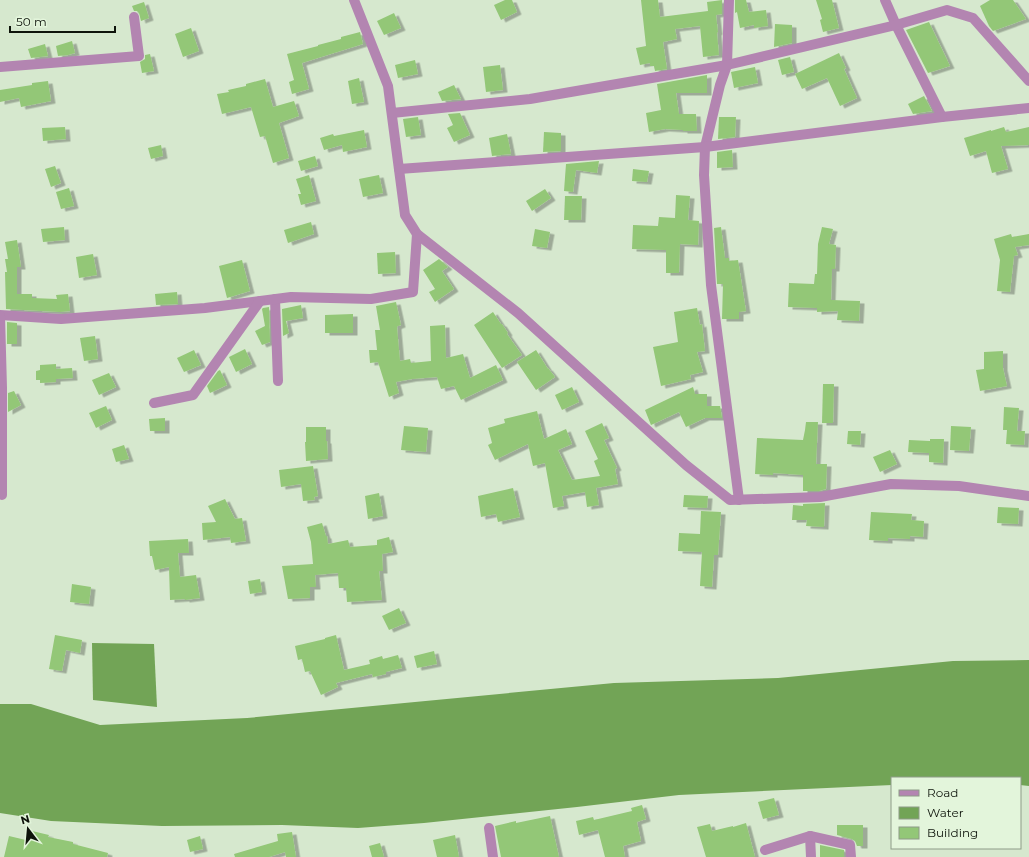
<svg xmlns="http://www.w3.org/2000/svg" width="1029" height="857" viewBox="0 0 1029 857" font-family="Montserrat,sans-serif">
	<defs>
		<filter id="shadow"><feDropShadow dx="4.5" dy="2.5" stdDeviation="0" flood-color="#0004"/></filter>
	</defs>
	<rect width="100%" height="100%" fill="#d6e8ce"/>
	<!-- water -->
	<g fill="#72a456">
		<path d="M92,643l62,1 3,63 -64,-7z"/>
		<path d="M1029,660v126l-9,-1v-7h-128v7l-213,10 -102,12 -153,16 -66,5 -76,-3 -120,1 -111,-5 -51,-8v-109h31l69,21 147,-7 367,-35 164,-5 175,-17z"/>
	</g>
	<!-- building -->
	<g fill="#93c777" filter="url(#shadow)">
		<path d="M505,0h7l5,12 -16,8 -7,-15z"/>
		<path d="M641,0h17l2,17 48,-6 -1,-9 15,-2v14l-6,1 2,17 -1,1 2,22 -16,2 -3,-31 -25,3 2,10 -14,3 4,27 -12,2 -1,-5h-4v-3l-10,2 -4,-17 10,-2z"/>
		<path d="M735,0h11l3,12 17,-2 2,16 -14,2v-3l-14,3 -3,-16 -2,1z"/>
		<path d="M816,0h16l7,28 -16,4 -3,-12 2,-1z"/>
		<path d="M990,0h23l13,19 -33,12 -4,-5 -9,-20z"/>
		<path d="M144,2l5,16 -8,3 -2,-8 -2,-2h-3l-2,-5z"/>
		<path d="M394,13l7,15 -17,7 -7,-14z"/>
		<path d="M929,22l21,44 -22,7 -22,-43z"/>
		<path d="M775,24l17,1v18l-18,4z"/>
		<path d="M191,28l8,23 -16,6 -8,-23z"/>
		<path d="M360,32l3,12 -61,19 7,26 -17,5 -3,-12 5,-2 -7,-26 31,-8v-1l23,-6v-2z"/>
		<path d="M72,41l3,12 -7,2 -10,1 -2,-10z"/>
		<path d="M45,44l3,12 -17,2 -3,-9z"/>
		<path d="M839,53l7,15 -2,1 13,29 -17,8 -13,-28 -25,11 -7,-15z"/>
		<path d="M150,54l4,17 -12,2 -2,-11 5,-3v-4z"/>
		<path d="M790,57l4,15 -12,3 -4,-15z"/>
		<path d="M415,60l3,14 -20,4 -3,-13z"/>
		<path d="M500,65l3,25 -17,2 -3,-25z"/>
		<path d="M755,67l3,16 -24,5 -3,-16z"/>
		<path d="M707,75v18h-31l3,21h17l1,17h-14v-1l-18,-1 -16,3 -3,-19 15,-3 -4,-26z"/>
		<path d="M359,78l5,24 -12,2 -4,-23z"/>
		<path d="M265,79l8,28 21,-6 5,15 -20,7 10,35 -16,5 -8,-27 -5,1 -9,-30 -29,7 -5,-20 12,-2 -1,-2 18,-4v-2z"/>
		<path d="M48,81l3,20 -30,6 -2,-9 -19,4v-12l32,-5v-2z"/>
		<path d="M454,85l7,14 -19,2 -4,-9z"/>
		<path d="M924,96l8,15 -19,3 -5,-10z"/>
		<path d="M460,113l10,22 -16,7 -7,-14 6,-3 -5,-11z"/>
		<path d="M418,117l3,18 -15,2 -3,-18z"/>
		<path d="M719,117h17l-1,20 -17,2z"/>
		<path d="M65,127l1,12 -23,2 -1,-13z"/>
		<path d="M1004,127l2,5 23,-5v18l-28,1 7,23 -16,4 -6,-22 -16,5 -6,-18 27,-8v1z"/>
		<path d="M364,130l3,17 -24,5 -1,-7 -18,5 -4,-12 13,-4 1,2z"/>
		<path d="M544,132l17,1v18l-18,1z"/>
		<path d="M507,134l4,20 -19,2 -3,-18z"/>
		<path d="M161,145l2,11 -12,3 -3,-11z"/>
		<path d="M732,150l1,17 -16,1v-16z"/>
		<path d="M315,156l3,10 -17,5 -3,-10z"/>
		<path d="M599,161l-2,12 -21,-3 -3,22 -9,-1 2,-27z"/>
		<path d="M55,166l6,17 -10,4 -6,-18z"/>
		<path d="M633,169l16,2 -2,11 -15,-1z"/>
		<path d="M309,175l7,26 -15,4 -3,-11h3l-5,-15z"/>
		<path d="M379,175l4,18 -20,4 -4,-18z"/>
		<path d="M69,188l5,18 -13,3 -5,-17z"/>
		<path d="M545,189l6,9 -19,13 -6,-10z"/>
		<path d="M676,195l14,1 -2,24 11,1 -1,24 -18,-1 -1,29h-13v-23l-34,-1 1,-24 25,1 1,-9 16,1z"/>
		<path d="M565,196h17l-1,24h-17z"/>
		<path d="M311,222l3,12 -26,9 -4,-13z"/>
		<path d="M64,227l1,13 -22,2 -2,-13z"/>
		<path d="M721,227l4,31h4v3l9,-1 8,51 -7,1v7h-17l1,-35h-6l-3,-56z"/>
		<path d="M822,227l11,2 -4,15 7,1 -1,24h-3l-1,31 29,1 -1,20 -22,-1 1,-9 -21,1v-4l-29,-1 1,-24 25,1 1,-10h2l1,-30z"/>
		<path d="M535,229l15,3 -3,16 -15,-2z"/>
		<path d="M1011,234l1,3 17,-3v11l-14,2 3,8 -4,1 -4,36 -13,-1 3,-31 -6,-21z"/>
		<path d="M17,240l4,27h-4v27h15v4l25,1 -1,-4 12,-1 2,17 -10,1 -54,-3 -1,-37h2l-2,-13h3l-3,-17z"/>
		<path d="M395,252l1,21 -18,1 -1,-21z"/>
		<path d="M93,254l4,21 -18,3 -3,-21z"/>
		<path d="M439,259l9,8 -6,4 12,18 -19,13 -6,-10 6,-3 -12,-19z"/>
		<path d="M242,260l8,31 -23,7 -8,-32z"/>
		<path d="M177,292l1,12 -22,1 -1,-11z"/>
		<path d="M396,302l5,23 -3,1 -1,1 3,34 10,-2 1,4 20,-2 -1,-35 15,-1 1,33 17,-4 7,24 26,-13 7,15 -42,20 -7,-14 -13,3 -4,-12 -25,2 -16,3 3,11 -10,4 -11,-35 -8,1 -1,-13h8l-2,-20h5l-4,-24z"/>
		<path d="M301,305l2,13 -17,3 3,12 -6,3 -1,-27z"/>
		<path d="M269,307l1,35 -8,3 -7,-14 10,-5 -3,-17 1,-1z"/>
		<path d="M697,308l3,17 2,-1 3,27 -8,1 6,20 -13,3 1,4 -30,7 -8,-39 25,-5 -4,-30z"/>
		<path d="M493,312l8,12h1l6,9 -1,1 15,21 -20,13 -28,-43z"/>
		<path d="M353,314v19h-28v-18z"/>
		<path d="M7,322l10,1v21h-10z"/>
		<path d="M95,336l3,23 -14,2 -4,-23z"/>
		<path d="M245,349l7,15 -16,8 -7,-15z"/>
		<path d="M194,350l7,15 -17,7 -7,-14z"/>
		<path d="M536,350l12,19v-1l7,9 -19,13 -19,-28z"/>
		<path d="M1003,351v17l4,18 -27,5 -4,-21 8,-1v-17z"/>
		<path d="M56,364v5l16,-1 1,10 -17,1v3l-16,1v-3h-4v-9l4,-1v-5z"/>
		<path d="M220,370l7,15 -17,8 -3,-7 11,-15z"/>
		<path d="M109,373l7,14 -17,8 -7,-15z"/>
		<path d="M823,384h11l-1,39h-11z"/>
		<path d="M572,387l7,15 -17,8 -7,-15z"/>
		<path d="M693,387l2,7h12v12h13l2,12h-17l-19,9 -7,-15 -28,13 -6,-15z"/>
		<path d="M14,391l7,14 -13,7v-19z"/>
		<path d="M106,406l6,14 -16,8 -7,-15z"/>
		<path d="M1004,407l15,1 -2,23h8l-1,14 -18,-1 1,-14h-4z"/>
		<path d="M537,411l7,28 22,-10 6,15 -14,6 14,30 28,-4 -6,-15 4,-2 -13,-28 17,-8 7,15 -5,2 13,28 -2,1 3,15 -22,4 3,17 -12,2 -2,-15 -23,4 2,10 -11,2 -8,-45 -12,3 -5,-22 -33,16 -7,-15 4,-2 -4,-15 17,-5 -1,-4z"/>
		<path d="M165,418v13h-15l-1,-12z"/>
		<path d="M806,422h12l-2,42h11l-1,25 -7,2h-16v-16l-30,-2v2l-18,-1 2,-36 46,2 2,-10z"/>
		<path d="M404,426l24,2 -2,24 -25,-2z"/>
		<path d="M951,426l20,1 -2,24 -19,-1z"/>
		<path d="M306,427h20v14h1l1,18 -22,2 -1,-19h1z"/>
		<path d="M848,431h13l-1,14 -13,-1z"/>
		<path d="M930,439h14l-1,24 -14,-1v-9l-21,-1 1,-12 21,1z"/>
		<path d="M124,445l5,14 -13,3 -4,-13z"/>
		<path d="M890,450l7,14 -17,8 -7,-15z"/>
		<path d="M313,466l5,30 -4,1 1,3 -12,1 -2,-17 -20,3 -2,-17z"/>
		<path d="M513,488l7,29 -22,5 -2,-8 -15,3 -3,-21z"/>
		<path d="M379,493l4,23 -15,3 -3,-23z"/>
		<path d="M684,495l24,1 -1,12 -24,-1z"/>
		<path d="M225,499l10,20 7,-1 4,23 -15,2 -1,-6 -27,3 -1,-17 14,-1 -8,-16z"/>
		<path d="M825,503l-1,24 -18,-1 1,-6h-15l1,-15 10,1v-2z"/>
		<path d="M998,507l21,1 -1,16 -21,-1z"/>
		<path d="M701,511l20,1 -3,43h-4l-2,32 -12,-1 2,-34 -24,-1 1,-18 21,1z"/>
		<path d="M871,512l41,2 -1,6 13,1 -1,16 -13,-1v3l-22,-1v3l-19,-1z"/>
		<path d="M322,523l4,13h1l1,8 20,-4 2,7 27,-2v-5l12,-3 4,15 -11,2 1,17h-4l3,29 -35,2 -1,-14h-7l-1,-15 -23,2 1,12h-6v11l-22,1 -6,-33 31,-2 -2,-22 -4,-15z"/>
		<path d="M188,539l1,14h-11l2,24 16,-2 4,23 -15,2v-1l-15,1 -1,-33 -14,3 -3,-14h-2l-1,-15z"/>
		<path d="M260,579l2,13 -12,2 -2,-13z"/>
		<path d="M72,584l19,3 -2,17 -19,-2z"/>
		<path d="M399,608l7,15 -17,7 -7,-14z"/>
		<path d="M55,635l27,5 -2,13 -14,-3 -4,21 -13,-2z"/>
		<path d="M336,635l8,35 26,-6 -1,-4 13,-4 1,3 15,-4 4,13 -16,4v2l-13,3 -1,-3 -36,9 2,4 -17,8 -11,-24 -5,1 -3,-13 -4,1 -3,-14 30,-7v-1z"/>
		<path d="M434,651l3,13 -20,4 -3,-12z"/>
		<path d="M774,798l5,17 -16,4 -5,-17z"/>
		<path d="M642,805l4,14 -9,3 4,19 -18,5 2,11h-20l-7,-27 -19,5 -3,-14 17,-4 1,3 38,-9 -1,-3z"/>
		<path d="M550,816l9,41h-58l-6,-31 21,-5v2z"/>
		<path d="M746,823l9,34h-49l-9,-30 13,-3 2,7 21,-5v1z"/>
		<path d="M837,825h26v21h-6l-2,-5 -3,-2 -15,-4z"/>
		<path d="M32,831l17,4 -1,2 25,5v2l35,9 -1,4h-103l5,-21 21,5z"/>
		<path d="M292,832l4,25h-10l-1,-5 -16,5h-34l-1,-3 44,-13 -1,-7z"/>
		<path d="M455,835l4,22h-22l-4,-17z"/>
		<path d="M200,836l3,13 -13,3 -3,-12z"/>
		<path d="M380,843l4,14h-12l-3,-11z"/>
		<path d="M820,845l24,5v7h-24z"/>
	</g>
	<g fill="none" stroke-linecap="round" stroke-linejoin="round">
		<!-- street -->
		<g stroke="#b385b1" stroke-width="10">
			<path d="M354,0l34,86 17,129 12,19 101,79 168,152 44,35 90,-3 71,-13 68,2 70,10"/>
			<path d="M729,0l-2,65 -7,20 -15,62 -1,28 7,110 28,215"/>
			<path d="M885,0l11,25 46,92 87,-9"/>
			<path d="M0,67l139,-11 -5,-39"/>
			<path d="M392,113l138,-14 197,-34 169,-40 51,-15 26,8 56,63"/>
			<path d="M399,169l306,-22 237,-30"/>
			<path d="M275,299l3,82"/>
			<path d="M0,315l61,4 144,-11 86,-11 80,2 42,-7 4,-58"/>
			<path d="M0,316l2,72v107"/>
			<path d="M154,403l39,-8 67,-94"/>
			<path d="M489,828l4,29"/>
			<path d="M810,836l1,21"/>
			<path d="M765,850l45,-14 40,9 1,12"/>
		</g>
	</g>
	<!-- legend -->
	<rect x="891" y="777" width="130" height="72" fill="#e3f5db" stroke="#8e9b88"/>
	<rect x="899" y="790" width="20" height="6" fill="#b385b1" stroke="#8e9b88"/>
	<text x="927" y="797" font-size="12" fill="#0e140b">Road</text>
	<rect x="899" y="807" width="20" height="12" fill="#72a456" stroke="#8e9b88"/>
	<text x="927" y="817" font-size="12" fill="#0e140b">Water</text>
	<rect x="899" y="827" width="20" height="12" fill="#93c777" stroke="#8e9b88"/>
	<text x="927" y="837" font-size="12" fill="#0e140b">Building</text>
	<!-- north arrow -->
	<g transform="translate(28 829) rotate(344)" stroke="#e3f5db" stroke-width="3" paint-order="stroke">
	<path d="M0-3L7 15L0 10L-7 15Z" fill="#0e140b"/>
	<text y="-6" font-size="11" font-weight="bold" text-anchor="middle" fill="#0e140b">N</text>
	</g>
	<!-- scale -->
	<path d="M10 26v6h105v-6" fill="none" stroke="#0e140b" stroke-width="2"/>
	<text x="16" y="26" font-size="12" fill="#0e140b" stroke="#e3f5db" stroke-width="3" paint-order="stroke">50 m</text>
</svg>
